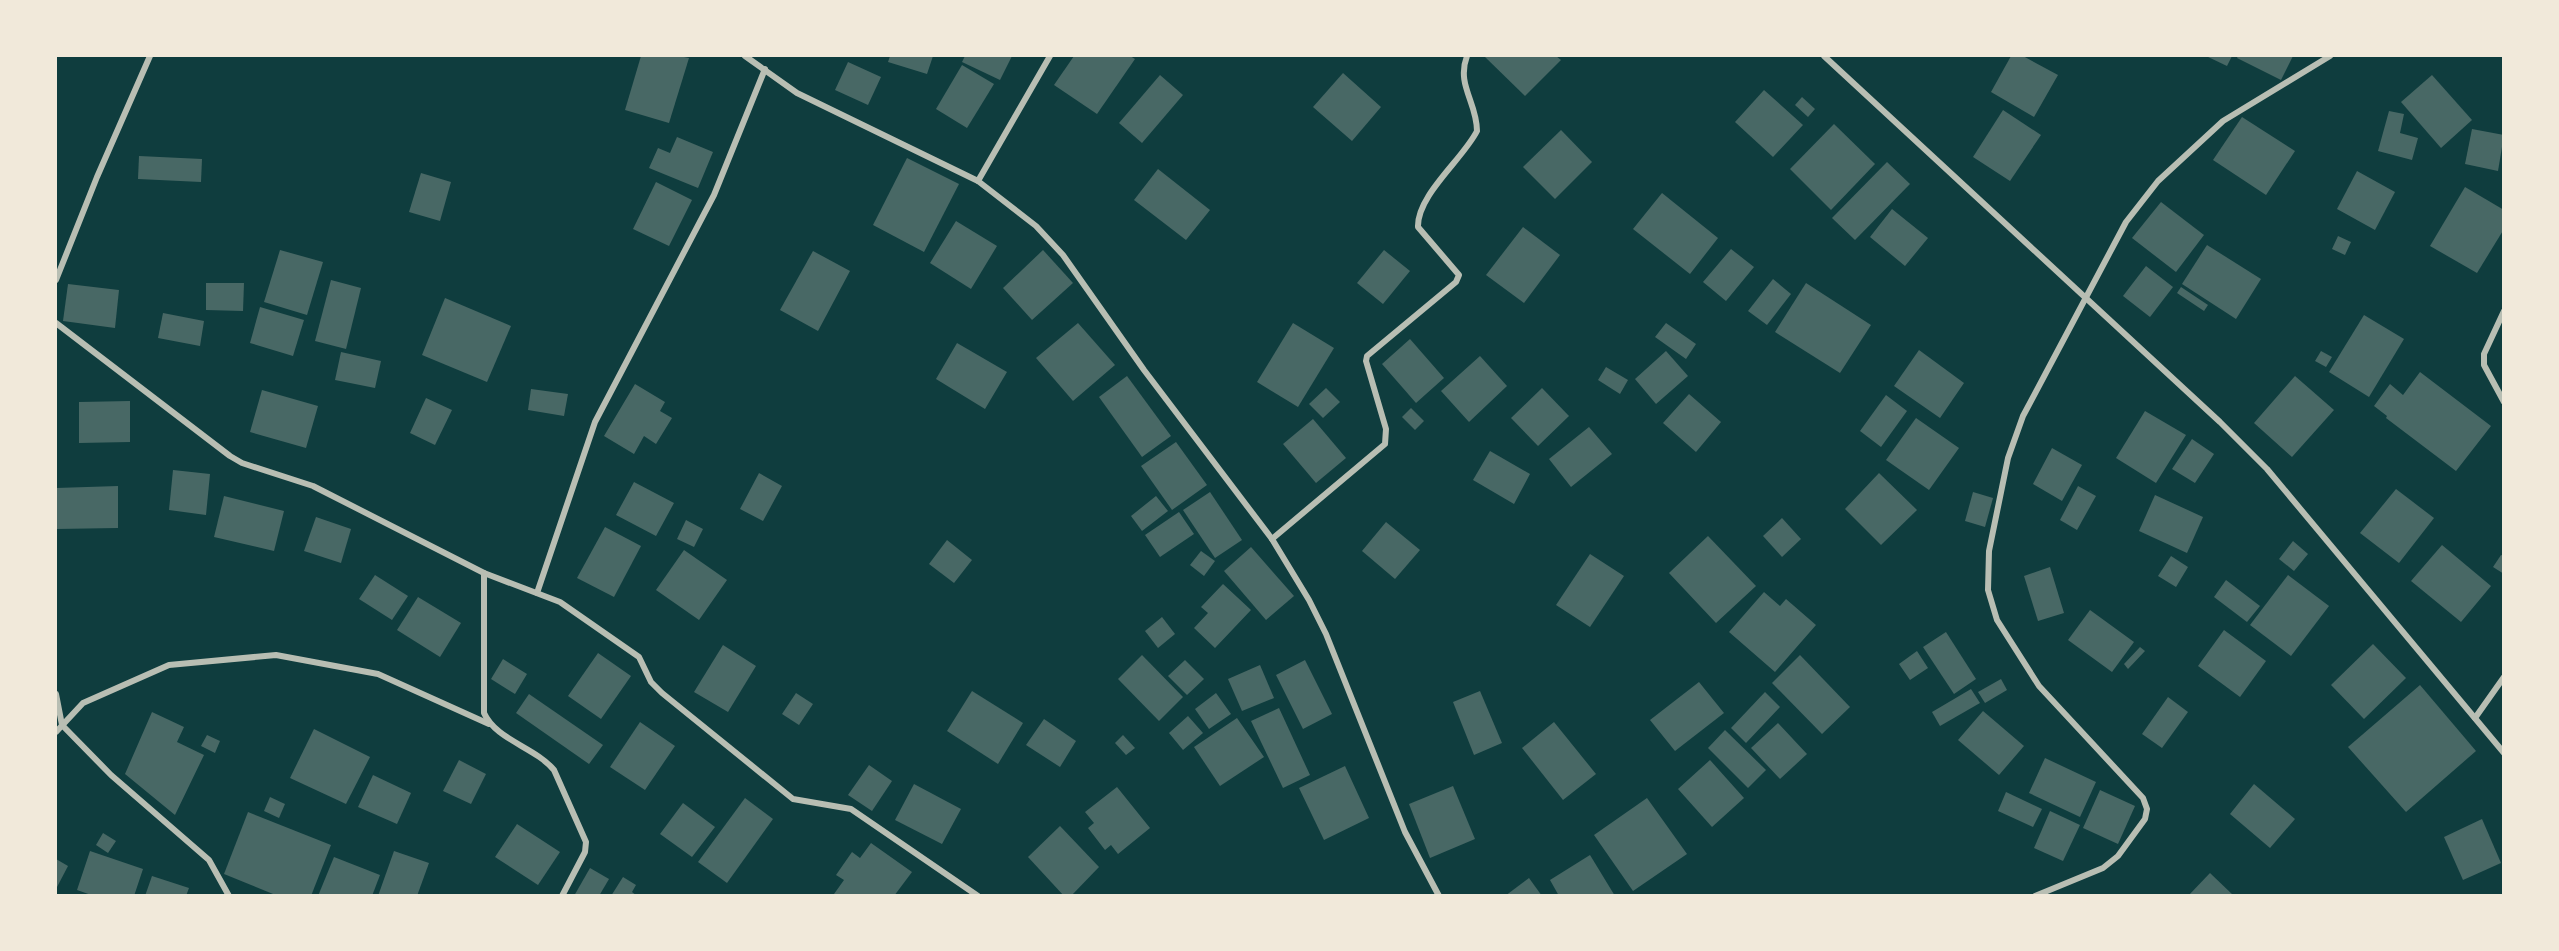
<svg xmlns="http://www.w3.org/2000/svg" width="2559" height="951" viewBox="0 0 2559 951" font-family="'PT Serif',serif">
	<rect width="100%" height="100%" fill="#0f3d3e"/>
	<!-- building -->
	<g fill="#486865">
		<path d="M641,56h38l10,2 -20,65 -44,-13z"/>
		<path d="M890,56h43l-6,18 -39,-12z"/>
		<path d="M965,56h47l-12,24 -38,-18z"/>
		<path d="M1074,56h56l5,3 -38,55 -43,-29z"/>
		<path d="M1484,56h72l5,4 -36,36z"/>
		<path d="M2011,56h12l35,19 -24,42 -43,-25z"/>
		<path d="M2206,56h26l-5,10z"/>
		<path d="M2238,56h55l-12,24 -44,-22z"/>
		<path d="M848,62l33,15 -13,28 -33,-15z"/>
		<path d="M962,65l32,19 -27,44 -31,-19z"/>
		<path d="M1343,73l38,34 -29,34 -39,-34z"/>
		<path d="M1160,75l23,20 -41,48 -23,-20z"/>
		<path d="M2432,75l40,45 -31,28 -40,-46z"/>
		<path d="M1764,90l39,35 -30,32 -38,-35z"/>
		<path d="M1802,97l13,12 -7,8 -13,-12z"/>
		<path d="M2003,110l38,25 -31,46 -37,-24z"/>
		<path d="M2389,111l15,3 -4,19 18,5 -6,22 -34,-9z"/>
		<path d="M2242,117l53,34 -29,44 -53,-35z"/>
		<path d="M1834,124l41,40 -44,46 -41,-41z"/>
		<path d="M2472,129l32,6 -6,36 -33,-7z"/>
		<path d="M1561,130l31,32 -37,37 -32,-32z"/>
		<path d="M677,137l36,15 -15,36 -49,-20 9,-20 12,5z"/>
		<path d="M139,156l63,3 -1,23 -63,-3z"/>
		<path d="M907,158l52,26 -35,68 -51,-27z"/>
		<path d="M1887,162l23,22 -55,56 -23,-22z"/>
		<path d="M1158,169l52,41 -24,30 -52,-40z"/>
		<path d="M2357,171l38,21 -20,38 -38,-21z"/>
		<path d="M421,173l30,9 -11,39 -31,-9z"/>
		<path d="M656,182l36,18 -23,46 -36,-17z"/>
		<path d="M2465,187l39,23v19l-27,44 -47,-27z"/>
		<path d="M1662,193l56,45 -28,36 -57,-45z"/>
		<path d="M2161,202l43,33 -28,37 -44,-34z"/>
		<path d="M1892,209l36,29 -23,28 -35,-29z"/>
		<path d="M956,221l41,25 -26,43 -41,-26z"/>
		<path d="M1523,227l37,28 -36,48 -38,-28z"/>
		<path d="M2338,236l13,6 -6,13 -13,-6z"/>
		<path d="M2207,245l54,34 -25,40 -54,-35z"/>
		<path d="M1731,249l23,18 -28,34 -23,-19z"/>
		<path d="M280,250l43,12 -16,53 -43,-13z"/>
		<path d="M1043,250l30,33 -41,37 -29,-32z"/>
		<path d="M1384,250l26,21 -27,33 -26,-21z"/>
		<path d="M813,251l37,20 -32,60 -38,-21z"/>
		<path d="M2146,266l27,21 -23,30 -27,-21z"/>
		<path d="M1773,279l18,15 -24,31 -19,-14z"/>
		<path d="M331,280l30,8 -15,61 -31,-8z"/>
		<path d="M206,283h38l-1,28 -37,-1z"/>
		<path d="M1806,283l65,42 -31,48 -65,-41z"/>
		<path d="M68,284l51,6 -4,38 -52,-7z"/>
		<path d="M2181,287l27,18 -4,6 -27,-18z"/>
		<path d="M445,298l66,28 -24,56 -65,-27z"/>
		<path d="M260,307l44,13 -11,36 -43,-13z"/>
		<path d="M163,313l41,8 -4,25 -42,-8z"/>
		<path d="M2364,315l40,24 -35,58 -40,-25z"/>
		<path d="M1078,323l37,42 -42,36 -37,-43z"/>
		<path d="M1293,323l41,25 -36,59 -41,-25z"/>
		<path d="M1666,323l30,21 -10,15 -31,-22z"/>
		<path d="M1410,339l34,39 -28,25 -34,-39z"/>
		<path d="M957,343l50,29 -22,37 -49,-30z"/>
		<path d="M1919,350l45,33 -24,35 -46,-32z"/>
		<path d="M1666,351l22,25 -32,28 -21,-25z"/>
		<path d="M2321,351l11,6 -6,10 -11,-6z"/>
		<path d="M341,352l40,9 -6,27 -40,-8z"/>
		<path d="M1480,356l27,30 -38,36 -28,-31z"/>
		<path d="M1606,367l22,13 -8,14 -22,-14z"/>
		<path d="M2420,372l71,54 -35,45 -70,-53 1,-2 -13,-10 16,-22 13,11z"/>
		<path d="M1127,376l44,60 -29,21 -43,-60z"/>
		<path d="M2295,376l39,34 -42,47 -38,-34z"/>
		<path d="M635,384l30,18 -5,9 12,7 -16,26 -12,-8 -10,18 -30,-18z"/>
		<path d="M1326,388l14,14 -17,16 -14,-14z"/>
		<path d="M1542,388l27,28 -31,30 -27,-28z"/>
		<path d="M531,389l37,5 -4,22 -36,-6z"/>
		<path d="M262,390l56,16 -12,42 -56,-16z"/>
		<path d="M1689,394l32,28 -25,30 -33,-29z"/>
		<path d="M1886,395l21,16 -26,36 -21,-16z"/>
		<path d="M426,398l26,12 -17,35 -25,-12z"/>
		<path d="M130,401v41l-51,1v-41z"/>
		<path d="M1411,408l13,13 -9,9 -13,-13z"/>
		<path d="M2145,411l41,24 -30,48 -40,-25z"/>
		<path d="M1916,418l43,30 -30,42 -43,-30z"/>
		<path d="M1313,419l33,39 -30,25 -33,-39z"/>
		<path d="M1589,427l23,27 -41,33 -22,-28z"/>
		<path d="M2192,439l22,15 -19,29 -23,-14z"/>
		<path d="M1176,442l31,43 -35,25 -31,-44z"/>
		<path d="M2052,448l30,17 -20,36 -29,-17z"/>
		<path d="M1490,451l40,23 -16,30 -41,-24z"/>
		<path d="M173,470l37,4 -4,41 -37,-5z"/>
		<path d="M759,473l23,13 -19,35 -23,-12z"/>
		<path d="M1879,473l38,37 -36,35 -36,-36z"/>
		<path d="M634,482l40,21 -18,33 -40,-21z"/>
		<path d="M118,486v42l-62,1v-41z"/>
		<path d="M2078,486l18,10 -19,34 -17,-10z"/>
		<path d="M2396,489l38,29 -35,45 -39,-30z"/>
		<path d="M1210,492l32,48 -27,18 -32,-48z"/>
		<path d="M1973,492l20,6 -8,29 -20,-6z"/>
		<path d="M2155,495l48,22 -16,36 -48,-22z"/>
		<path d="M224,496l60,15 -10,40 -60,-14z"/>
		<path d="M1156,496l12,15 -26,20 -11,-15z"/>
		<path d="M1179,512l15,22 -34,23 -15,-22z"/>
		<path d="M316,517l35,12 -10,34 -37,-12z"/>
		<path d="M1782,518l19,21 -19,18 -19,-21z"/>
		<path d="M686,520l17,9 -9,18 -17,-8z"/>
		<path d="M1386,522l34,28 -25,29 -33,-28z"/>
		<path d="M605,527l36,19 -27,51 -37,-19z"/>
		<path d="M1708,536l48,50 -40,37 -47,-50z"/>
		<path d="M947,540l25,20 -18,23 -25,-19z"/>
		<path d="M2293,541l15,13 -14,17 -15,-12z"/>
		<path d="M2442,545l49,41 -30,36 -50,-41z"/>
		<path d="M1251,547l43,49 -28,24 -42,-49z"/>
		<path d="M684,550l43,30 -28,40 -43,-30z"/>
		<path d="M1201,551l14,10 -11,15 -14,-11z"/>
		<path d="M1590,554l34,22 -34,51 -34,-22z"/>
		<path d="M2501,555l3,1v18l-11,-7z"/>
		<path d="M2171,556l17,11 -12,20 -18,-11z"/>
		<path d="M2050,567l14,46 -26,8 -14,-45z"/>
		<path d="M375,575l33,21 -16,24 -33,-21z"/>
		<path d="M2288,575l41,31 -38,50 -41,-31z"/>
		<path d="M2226,580l34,26 -13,16 -33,-25z"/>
		<path d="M1223,584l28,26 -36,38 -21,-20 14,-15 -7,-6z"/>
		<path d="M1764,592l16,14 6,-7 30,26 -41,47 -46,-40z"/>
		<path d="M418,597l43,26 -21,34 -43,-27z"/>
		<path d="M2090,610l44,32 -22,30 -44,-32z"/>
		<path d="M1162,617l13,17 -17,14 -13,-17z"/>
		<path d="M2224,630l42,31 -26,36 -42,-31z"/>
		<path d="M1946,632l30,47 -22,15 -31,-47z"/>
		<path d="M2373,644l33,34 -42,41 -33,-34z"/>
		<path d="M723,645l33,21 -28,46 -34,-20z"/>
		<path d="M2140,647l5,4 -17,18 -4,-5z"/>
		<path d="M1917,651l11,17 -18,12 -11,-16z"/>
		<path d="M598,653l33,23 -30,43 -33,-23z"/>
		<path d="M1142,655l41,42 -24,24 -41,-42z"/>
		<path d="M1800,655l50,52 -28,27 -50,-51z"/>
		<path d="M503,659l24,15 -12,20 -24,-15z"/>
		<path d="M1185,660l19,19 -17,16 -19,-19z"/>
		<path d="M1305,660l27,54 -29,15 -27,-54z"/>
		<path d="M1260,665l14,33 -32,13 -14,-32z"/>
		<path d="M2001,679l6,11 -22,13 -7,-11z"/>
		<path d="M1699,682l25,31 -49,38 -25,-31z"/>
		<path d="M2420,685l56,66 -70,61 -58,-65z"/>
		<path d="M1971,689l9,14 -40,23 -8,-14z"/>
		<path d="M972,691l51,32 -25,41 -51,-33z"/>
		<path d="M1480,691l22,52 -28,12 -21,-53z"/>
		<path d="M1765,692l15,15 -34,36 -15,-15z"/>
		<path d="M796,693l17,11 -14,21 -17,-11z"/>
		<path d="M1216,693l15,21 -22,15 -14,-20z"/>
		<path d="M529,694l74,51 -14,19 -73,-51z"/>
		<path d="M2168,697l20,15 -26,36 -20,-14z"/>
		<path d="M1279,708l31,67 -27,13 -32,-67z"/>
		<path d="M1983,711l41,35 -25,29 -41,-35z"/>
		<path d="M152,712l32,15 -7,15 27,13 -29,60 -50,-41z"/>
		<path d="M1188,716l15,17 -20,17 -14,-17z"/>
		<path d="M1237,718l27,39 -44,29 -26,-39z"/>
		<path d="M1044,719l32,22 -16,26 -34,-22z"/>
		<path d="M640,722l35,24 -30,44 -35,-23z"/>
		<path d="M1554,722l42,52 -33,26 -41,-52z"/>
		<path d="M1778,723l29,31 -27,25 -29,-31z"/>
		<path d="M314,729l56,28 -24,47 -56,-26z"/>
		<path d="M1725,730l41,40 -18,18 -40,-40z"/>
		<path d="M207,735l13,6 -5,12 -14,-7z"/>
		<path d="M1123,735l12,13 -9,7 -11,-12z"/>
		<path d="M2045,758l51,24 -16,35 -51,-24z"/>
		<path d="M459,760l27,14 -15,30 -28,-13z"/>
		<path d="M1710,760l34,38 -32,29 -34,-38z"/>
		<path d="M869,765l23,16 -20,30 -24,-16z"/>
		<path d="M1345,766l24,52 -45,22 -25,-52z"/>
		<path d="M373,775l38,18 -14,31 -39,-17z"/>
		<path d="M914,784l47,25 -19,35 -47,-24z"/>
		<path d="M2254,784l41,35 -25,29 -40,-34z"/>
		<path d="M1453,786l22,53 -45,19 -21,-54z"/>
		<path d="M1117,787l33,41 -32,26 -7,-9 -6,5 -17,-22 6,-5 -9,-11z"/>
		<path d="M2100,790l35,16 -17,38 -35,-16z"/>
		<path d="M2006,792l36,17 -9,18 -35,-16z"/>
		<path d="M270,797l15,7 -6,14 -15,-7z"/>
		<path d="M745,798l28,21 -46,64 -29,-21z"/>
		<path d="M1647,798l40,56 -54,37 -39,-56z"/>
		<path d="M683,803l32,24 -23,30 -32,-23z"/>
		<path d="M2050,811l30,14 -17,36 -29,-13z"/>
		<path d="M248,812l83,33 -20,51h-33l-54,-22z"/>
		<path d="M2482,819l19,44 -38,17 -19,-43z"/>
		<path d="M517,824l43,28 -22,33 -43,-28z"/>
		<path d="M1060,826l39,41 -28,29h-7l-36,-39z"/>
		<path d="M103,833l13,8 -8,12 -12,-8z"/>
		<path d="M871,843l41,29 -18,24h-59l-1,-2 10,-14 -8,-5 16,-23 8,6z"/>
		<path d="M90,851l53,18 -9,27h-40l-17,-6z"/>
		<path d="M394,851l35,12 -12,33h-39z"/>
		<path d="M1590,855l25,41h-56l-9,-16z"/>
		<path d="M334,857l46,18 -8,21h-54z"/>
		<path d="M56,859l12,7 -12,23z"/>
		<path d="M590,868l19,11 -10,17h-25z"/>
		<path d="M2210,873l24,23h-46z"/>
		<path d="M152,876l37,12 -3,8h-41z"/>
		<path d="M623,877l13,8 -4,7 5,4h-26z"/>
		<path d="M1529,878l13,18h-37z"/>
	</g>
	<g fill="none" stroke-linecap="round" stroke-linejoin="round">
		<!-- minor -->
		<g stroke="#b8beb3" stroke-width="6">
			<path d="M745,56l52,37 181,88"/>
			<path d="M1050,56l-72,125 58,45 27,29 81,115 128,169 37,61 17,34 79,198 34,64"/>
			<path d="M1824,56l396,366 47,47 237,284"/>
			<path d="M56,280l41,-103 53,-121"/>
			<path d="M2504,311l-20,43v11l20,37"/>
			<path d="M56,323l174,133 12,7 71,23 171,87v140c12,27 51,34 70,57l32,72 -1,10 -23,44"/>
			<path d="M1272,539l113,-95 1,-15 -20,-68 1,-5 89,-74 3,-7 -41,-48c-1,-32 45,-68 59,-96 0,-29 -21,-46 -10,-75"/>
			<path d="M484,573l76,29 79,55 12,25 11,11 131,106 58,10 127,87"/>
			<path d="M537,593l58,-171 119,-227 51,-126"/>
			<path d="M56,694l6,31 49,50 98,85 20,36"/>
			<path d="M2475,718l29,-41"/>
			<path d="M56,732l27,-29 86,-38 107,-10 102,19 111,50"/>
			<path d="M2035,896l68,-28 15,-12 27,-37 2,-10 -4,-11 -104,-112 -42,-66 -9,-30 1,-39 19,-93 15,-42 103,-194 32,-41 65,-60 107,-65"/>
		</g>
	</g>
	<!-- border -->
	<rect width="2559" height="951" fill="none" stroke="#f1e9da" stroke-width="114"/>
</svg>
